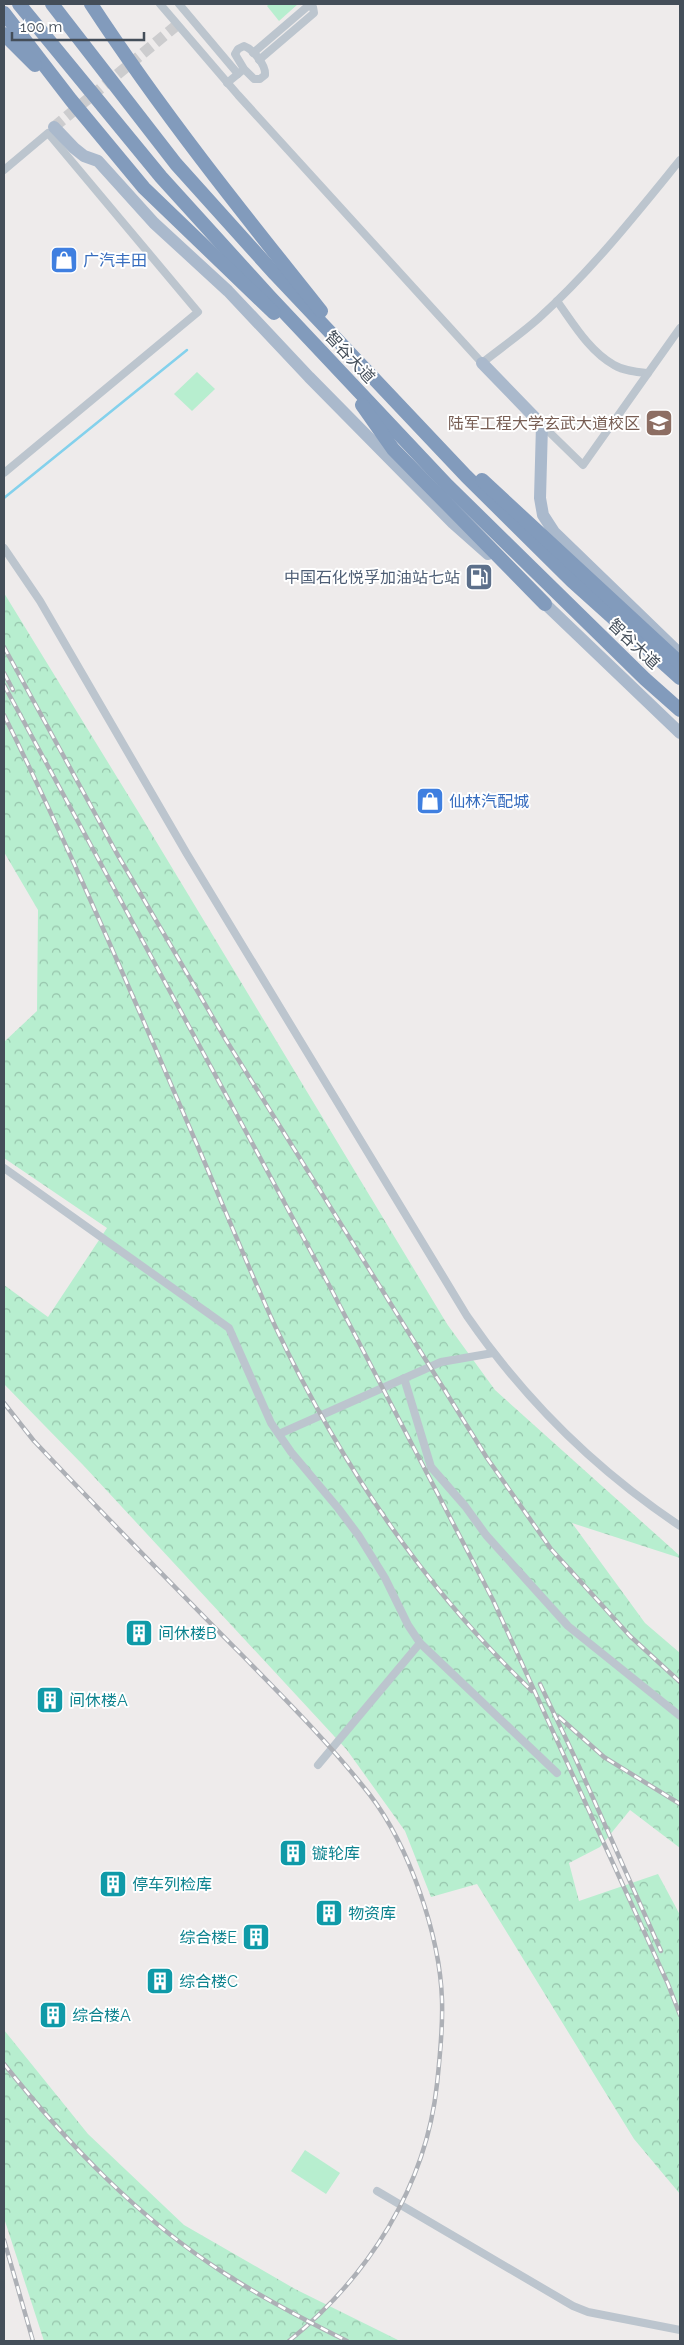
<svg xmlns="http://www.w3.org/2000/svg" width="684" height="2345" viewBox="0 0 684 2345" font-family="Raleway,'Noto Sans SC',sans-serif">
	<defs>
		<pattern id="forest-crowns" width="20" height="18" patternUnits="userSpaceOnUse" patternTransform="scale(1.25)"><rect width="20" height="18" fill="#b7eecf"/><path d="M2 6a3 3 0 1 1 6 0M12 15a3 3 0 1 1 6 0" fill="none" stroke="#96c3ab"/></pattern>
	</defs>
	<rect width="100%" height="100%" fill="#eeebeb"/>
	<!-- forest -->
	<g fill="url(#forest-crowns)">
		<path d="M4,593l135,220 308,511 48,66 185,166v2l-108,-35 73,100 35,30v195l-50,-38 -30,37 -31,16 10,38 79,-27 22,41v279l-46,-55 -157,-255 -46,13 -26,-66 -58,-81 -263,-284 -80,-82v-99l44,32 59,-89 -103,-70v-116l33,-31 1,-101 -34,-58z"/>
		<path d="M4,2030l84,104 96,91 111,64 105,52h-356l-40,-123z"/>
	</g>
	<!-- green -->
	<g fill="#b7eecf">
		<path d="M269,4h29l-19,17 -12,-15z"/>
		<path d="M197,372l18,17 -23,22 -18,-17z"/>
		<path d="M305,2150l35,23 -14,21 -35,-23z"/>
	</g>
	<g fill="none" stroke-linecap="round" stroke-linejoin="round">
		<!-- stream -->
		<path stroke="#84d1ec" stroke-width="2.5" d="M4,498l183,-148"/>
		<!-- secondary-tunnel -->
		<path stroke="#ccccce" stroke-width="11" stroke-dasharray="11 5.5" stroke-linecap="butt" d="M54,127l123,-102"/>
		<!-- street -->
		<g stroke="#bcc5ce" stroke-width="8">
			<path d="M160,4l78,91 244,268c19,-15 39,-29 57,-45 53,-48 97,-104 141,-158"/>
			<path d="M179,4l59,70"/>
			<path d="M253,53l55,-47 5,1 1,6 -55,47"/>
			<path d="M227,83l17,-14 10,10h6l5,-4c1,-10 -12,-26 -21,-29l-6,3 -3,5 9,15"/>
			<path d="M4,170l44,-37 150,179 -194,161"/>
			<path d="M557,301c16,22 32,50 57,64 10,6 23,7 34,8"/>
			<path d="M542,425l41,40 97,-137"/>
			<path d="M4,548l36,53 147,253 280,462c57,83 129,154 213,210"/>
			<path d="M4,1168l225,160 42,95 20,29 47,56 21,28 26,42 23,47 12,18 137,130"/>
			<path d="M404,1378l27,89 34,39 21,29 82,91 112,90"/>
			<path d="M279,1434l162,-72 52,-9"/>
			<path d="M318,1765l102,-122"/>
			<path d="M377,2191l196,115 15,6 92,18"/>
		</g>
		<!-- primary -->
		<g stroke="#aab9cc" stroke-width="12">
			<path d="M54,127l20,21 10,8 14,5 56,62 74,68 81,86 144,146 35,31"/>
			<path d="M482,363l60,62 -2,73 3,17 11,17 126,122"/>
			<path d="M539,598l141,135"/>
		</g>
		<!-- highway -->
		<g stroke="#829bbc" stroke-width="14">
			<path d="M19,4l142,173 108,119 178,189 198,194 35,31"/>
			<path d="M52,4l124,160 99,110 191,202 106,105 108,97"/>
			<path d="M91,4c70,107 150,207 230,307"/>
			<path d="M4,13l67,87 73,88 130,125"/>
			<path d="M4,34l31,31"/>
			<path d="M362,405l31,44 152,155"/>
			<path d="M482,480l198,183"/>
		</g>
		<!-- rail casing -->
		<g stroke="#adb0b6" stroke-width="4.5">
			<g id="rail">
				<path d="M4,647l112,205 110,188 261,418 64,91 79,87 50,46"/>
				<path d="M4,673l9,17"/>
				<path d="M4,685l325,600 164,315 175,384 12,31"/>
				<path d="M4,715c69,140 129,282 191,425 27,62 52,125 80,186 64,135 149,262 257,365"/>
				<path d="M4,1403l30,38 36,38c57,59 114,118 172,176 44,45 89,90 128,140 39,51 70,140 72,205 1,29 -2,56 -5,84 -11,103 -69,193 -148,257"/>
				<path d="M540,1684l37,78 84,189"/>
				<path d="M559,1717l45,40 76,47"/>
				<path d="M4,2064c63,79 134,154 220,209 39,25 81,47 123,68"/>
				<path d="M4,2240l29,101"/>
			</g>
		</g>
		<!-- rail -->
		<use href="#rail" stroke="#fff" stroke-width="2.5" stroke-dasharray="8" stroke-linecap="butt"/>
	</g>
	<!-- icons -->
	<defs>
		<g id="shop-square" transform="scale(1.4375)"><rect x="-9" y="-9" width="18" height="18" rx="4" fill="#3f7fe0" stroke="#fff"/><path d="M-5-2.5h2.3a2.7 3.5 0 0 1 5.4 0H5L5.5 6h-11ZM-1.5-2.5h3a1.5 2.3 0 0 0-3 0Z" fill="#fff"/></g>
		<g id="university-square" transform="scale(1.4375)"><rect x="-9" y="-9" width="18" height="18" rx="4" fill="#8d6e63" stroke="#fff"/><path d="M0-5L7-2L0 1L-7-2ZM-4 1L0 2.5L4 1V4Q0 6-4 4Z" fill="#fff"/></g>
		<g id="fuel-square" transform="scale(1.4375)"><rect x="-9" y="-9" width="18" height="18" rx="4" fill="#5c6f8a" stroke="#fff"/><path d="M-5.5-6h7V0h2V4h1.3V-2.5L3-4.5l.8-.8L6-3V5H2.5V1h-1V6h-7ZM-4.2-4.7v3.2H.2V-4.7Z" fill="#fff"/></g>
		<g id="building-square" transform="scale(1.4375)"><rect x="-9" y="-9" width="18" height="18" rx="4" fill="#0f9aa8" stroke="#fff"/><path d="M-4-6H4V6H1V3H-1V6H-4ZM-2.5-4.3h1.7v1.8h-1.7ZM.8-4.3h1.7v1.8H.8ZM-2.5-1h1.7V.8h-1.7ZM.8-1h1.7V.8H.8Z" fill="#fff"/></g>
	</defs>
	<g fill-rule="evenodd">
		<use href="#shop-square" x="64" y="260"/>
		<use href="#university-square" x="659" y="423"/>
		<use href="#fuel-square" x="479" y="577"/>
		<use href="#shop-square" x="430" y="801"/>
		<use href="#building-square" x="139" y="1633"/>
		<use href="#building-square" x="50" y="1700"/>
		<use href="#building-square" x="293" y="1853"/>
		<use href="#building-square" x="113" y="1884"/>
		<use href="#building-square" x="329" y="1913"/>
		<use href="#building-square" x="256" y="1937"/>
		<use href="#building-square" x="160" y="1981"/>
		<use href="#building-square" x="53" y="2015"/>
	</g>
	<g text-anchor="middle" dominant-baseline="central" stroke-width="4" stroke-linejoin="round" paint-order="stroke">
		<!-- shop labels -->
		<g font-size="16" fill="#366cbe" stroke="#fff" text-anchor="start">
			<text x="83" y="260">广汽丰田</text>
			<text x="449" y="801">仙林汽配城</text>
		</g>
		<!-- street labels -->
		<g font-size="16" fill="#444e59" stroke="#fff">
			<text transform="translate(350 357) rotate(47)">智谷大道</text>
			<text transform="translate(634 644) rotate(44)">智谷大道</text>
		</g>
		<!-- education labels -->
		<g font-size="16" fill="#785e54" stroke="#fff" text-anchor="end">
			<text x="640" y="423">陆军工程大学玄武大道校区</text>
		</g>
		<!-- service labels -->
		<g font-size="16" fill="#4e5e75" stroke="#fff" text-anchor="end">
			<text x="460" y="577">中国石化悦孚加油站七站</text>
		</g>
		<!-- culture labels -->
		<g font-size="16" fill="#0d838f" stroke="#fff" text-anchor="start">
			<text x="158" y="1633">间休楼B</text>
			<text x="69" y="1700">间休楼A</text>
			<text x="312" y="1853">镟轮库</text>
			<text x="132" y="1884">停车列检库</text>
			<text x="348" y="1913">物资库</text>
			<text x="237" y="1937" text-anchor="end">综合楼E</text>
			<text x="179" y="1981">综合楼C</text>
			<text x="72" y="2015">综合楼A</text>
		</g>
	</g>
	<!-- border -->
	<rect width="684" height="2345" fill="none" stroke="#444e59" stroke-width="10"/>
	<!-- scale -->
	<path d="M12 32v8h132v-8" fill="none" stroke="#444e59" stroke-width="2.5"/>
	<text x="20" y="32" font-size="15" fill="#444e59" stroke="#ffffff" stroke-width="4" paint-order="stroke">100 m</text>
</svg>
